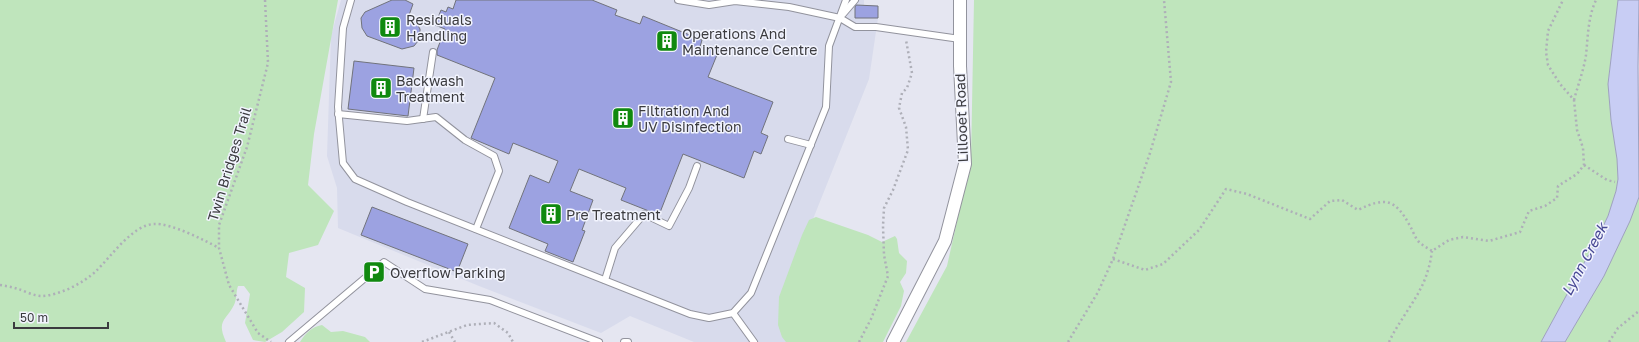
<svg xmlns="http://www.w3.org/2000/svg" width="1639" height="342" viewBox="0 0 1639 342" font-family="'Golos Text',sans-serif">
	<rect width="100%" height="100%" fill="#e5e6f1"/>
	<!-- built -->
	<path fill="#d8dbec" d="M341,0h523v5l14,1v12l-9,61 -60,150 -8,113h-107l-64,-26 -29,17 -122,-47 -141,-58 -1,-40 -10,-32 4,-120z"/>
	<!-- green -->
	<g fill="#bfe5bc">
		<path d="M0,0h338l-24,134 -6,51 26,26 -16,34 -29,8 -3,24 19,11 -1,24 -22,20 -17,10 -12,-2 -8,-17 5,-29 -6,-8h-6c-2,5 -1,13 -4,19 -8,16 -18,15 -8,37h-226z"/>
		<path d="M974,0h644l-10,84 3,36 6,39 1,20 -2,12 -8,25 -12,25 -55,101h-635l41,-76 24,-107z"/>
		<path d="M1639,197v145h-74c28,-47 55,-94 74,-145z"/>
		<path d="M816,217l52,18 14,7 13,-6 2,3 2,14 8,8 -1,12 -6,9 4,9 -3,15 -18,36h-97l-4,-5 -4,-12 1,-28 23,-62 7,-15z"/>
		<path d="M322,325l9,7 12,-1 22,6 5,5h-70c6,-9 11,-15 22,-17z"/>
	</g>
	<!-- water -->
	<path fill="#c8cdf4" stroke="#9ea1be" d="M1618,0h21l-1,66 1,131 -9,24 -26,55 -39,66h-24l55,-101 12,-25 8,-25 2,-12 -1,-20 -6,-39 -3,-36z"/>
	<!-- building -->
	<g fill="#9ca2e1" stroke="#71737c">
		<path d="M392,0h13l8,4 -5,14 9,6 3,5v5l-2,7 -4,5 -12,3 -35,-13 -5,-8 -1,-10 4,-6z"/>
		<path d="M456,0h136l25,10 -2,5 25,9 3,-8 59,24 -2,7 19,3 -11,27 65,25 -12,31 7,3 -7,18 -7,-3 -10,27 -61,-24 -24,61 -38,-15 5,-12 -47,-19 -9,22 23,9 -11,30 3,1 -12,31 -28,-11 3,-7 -39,-16 21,-53 19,8 9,-22 -45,-18 -4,11 -38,-16 24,-60 -58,-23v-5l8,-21 -10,-4 6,-15 5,2 2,-5 5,2z"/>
		<path d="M856,5l22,1v12h-23v-11z"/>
		<path d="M354,61l60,7 -6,48 -60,-7z"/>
		<path d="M372,207l96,37 -11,28 -96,-37z"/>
	</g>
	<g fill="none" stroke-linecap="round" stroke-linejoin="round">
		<!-- service casing -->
		<g stroke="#92939d" stroke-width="8">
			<g id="service">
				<path d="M351,0l-8,28 -5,79 5,56 12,16 52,23 283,112 19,4 24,-5 18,-20 75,-186 3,-61 17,-46"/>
				<path d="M678,0l31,5 26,-4 54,6 51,11 15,9h21l84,12"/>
				<path d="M843,14l12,-14"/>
				<path d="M338,114l69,7 29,-4 29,23 29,16 5,15 -23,58"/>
				<path d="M423,119l10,-67"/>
				<path d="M788,139l23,6"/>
				<path d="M605,280l10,-32 29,-34 25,12 20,-38 8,-22"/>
				<path d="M733,313l21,29"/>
				<path d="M289,342l95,-80 41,27 65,11 109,42"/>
				<path d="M624,342h4"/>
			</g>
		</g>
		<!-- minor casing -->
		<g stroke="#92939d" stroke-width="14">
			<path id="minor" d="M893,342l52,-101 20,-77 -5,-98v-66"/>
		</g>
		<!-- path -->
		<g stroke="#aeafb8" stroke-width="2.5" stroke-dasharray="2 3" stroke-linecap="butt">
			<path d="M265,0l3,63 -21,84 -28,78v23l10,37 29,48 13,9"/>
			<path d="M1574,100c4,-15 10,-31 12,-45 2,-19 2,-38 10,-55"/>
			<path d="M1584,165l23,15 8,2"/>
			<path d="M1113,259l32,11 18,-6 36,-34 27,-41 21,5 63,25 20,-18 12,-1 16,10c27,-13 37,-12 52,16 3,5 5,12 9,16 4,4 9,6 13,9l17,-11 14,-3 26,4 31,-9 9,-21 16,-5 12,-8 1,-12 19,-12 7,-9 -1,-17 -6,-18 -3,-30 -14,-16 -12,-19 -2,-13 2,-21 15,-31"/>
			<path d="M0,285c6,1 12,2 18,4 7,2 16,7 23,7 17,0 43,-13 55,-25 15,-14 36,-46 58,-47 17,-1 50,16 65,24"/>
			<path d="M449,332l6,10"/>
			<path d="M422,342l45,-17 27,-2 14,10 5,9"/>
			<path d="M859,342l12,-23 17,-43 -4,-21 -1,-29 1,-18 9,-18 15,-40 -2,-23 -7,-19 3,-15 5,-5 5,-15 -6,-33"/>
			<path d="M1068,342l30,-50 15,-33 37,-106 21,-71 -7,-82"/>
			<path d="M1389,342c11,-24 32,-46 39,-72 2,-6 3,-12 4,-19"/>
			<path d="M1609,342l9,-14 21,-17"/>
		</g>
		<!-- service -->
		<use href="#service" stroke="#fff" stroke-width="6"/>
		<!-- minor -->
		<use href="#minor" stroke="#fff" stroke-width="12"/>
	</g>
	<!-- icons -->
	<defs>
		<g id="building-square" transform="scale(1.15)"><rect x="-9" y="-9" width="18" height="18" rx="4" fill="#10890f" stroke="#f2f4fe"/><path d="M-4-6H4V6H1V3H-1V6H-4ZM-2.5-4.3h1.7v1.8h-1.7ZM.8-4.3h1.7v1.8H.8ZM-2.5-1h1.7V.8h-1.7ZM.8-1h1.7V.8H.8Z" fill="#fff"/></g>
		<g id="parking-square" transform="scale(1.15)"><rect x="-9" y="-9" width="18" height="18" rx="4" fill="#10890f" stroke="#f2f4fe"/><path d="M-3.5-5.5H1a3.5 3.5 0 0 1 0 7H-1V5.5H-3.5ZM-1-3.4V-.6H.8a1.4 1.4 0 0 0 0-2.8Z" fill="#fff"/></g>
	</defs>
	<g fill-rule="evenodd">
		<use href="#building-square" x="390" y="27"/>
		<use href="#building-square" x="667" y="41"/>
		<use href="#building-square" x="381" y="88"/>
		<use href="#building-square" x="623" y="118"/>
		<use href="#building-square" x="551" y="214"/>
		<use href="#parking-square" x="374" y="272"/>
	</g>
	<g text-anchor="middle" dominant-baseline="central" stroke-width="3" stroke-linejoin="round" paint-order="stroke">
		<!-- poi labels -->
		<g font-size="14" fill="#3b3b3f" stroke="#f2f4fe" text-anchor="start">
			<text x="406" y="19">Residuals<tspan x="406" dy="16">Handling</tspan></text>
			<text x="682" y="33">Operations And<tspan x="682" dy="16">Maintenance Centre</tspan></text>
			<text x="396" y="80">Backwash<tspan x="396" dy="16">Treatment</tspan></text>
			<text x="638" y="110">Filtration And<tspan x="638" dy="16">UV Disinfection</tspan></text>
			<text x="566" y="214">Pre Treatment</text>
			<text x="390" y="272">Overflow Parking</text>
		</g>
		<!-- street labels -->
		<g font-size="14" fill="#3b3b3f" stroke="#f2f4fe">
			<text transform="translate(961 118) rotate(-92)">Lillooet Road</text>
			<text transform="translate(229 164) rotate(-73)">Twin Bridges Trail</text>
		</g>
		<!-- water labels -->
		<g font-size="15" font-style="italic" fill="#484995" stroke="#f2f4fe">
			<text transform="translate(1584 259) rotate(-62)">Lynn Creek</text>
		</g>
	</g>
	<!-- scale -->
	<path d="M14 322v6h94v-6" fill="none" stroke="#3b3b3f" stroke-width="2"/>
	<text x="20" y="322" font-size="12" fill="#3b3b3f" stroke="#f2f4fe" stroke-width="3" paint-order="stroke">50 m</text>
</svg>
